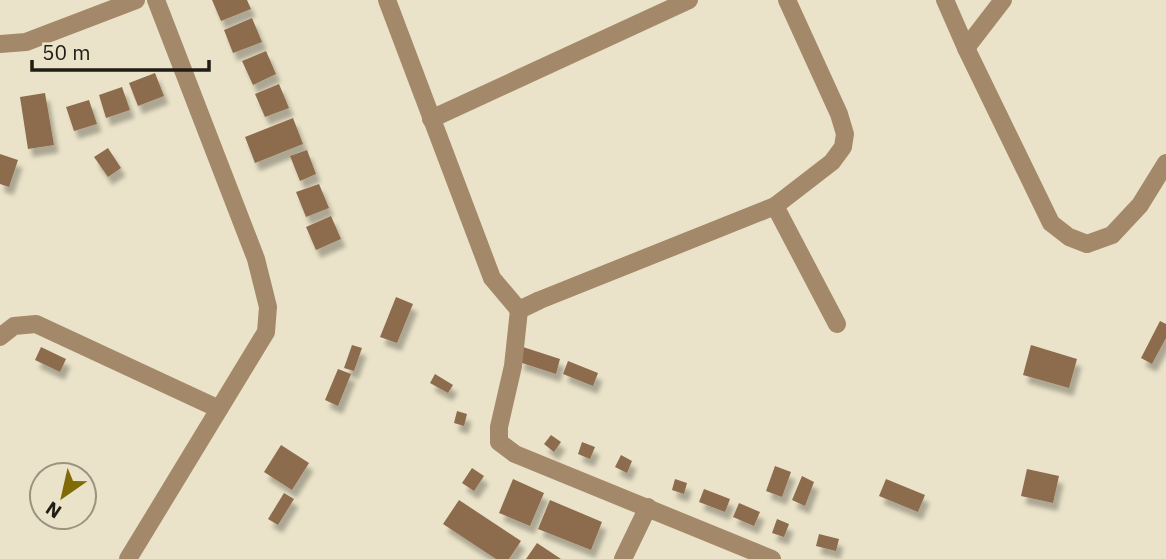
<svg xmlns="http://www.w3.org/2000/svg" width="1166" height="559" viewBox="0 0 1166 559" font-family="'IBM Plex Sans',sans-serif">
	<defs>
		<filter id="shadow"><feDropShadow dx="4.5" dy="8" stdDeviation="2" flood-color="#0004"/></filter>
	</defs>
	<rect width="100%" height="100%" fill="#eae3c9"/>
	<!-- building -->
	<g fill="#8d6c4d" filter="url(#shadow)">
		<path d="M212,0h35l4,9 -30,12z"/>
		<path d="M252,18l10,24 -29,11 -9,-23z"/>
		<path d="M266,51l10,23 -23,11 -11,-24z"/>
		<path d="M155,73l9,23 -26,10 -9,-23z"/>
		<path d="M279,84l10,24 -24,9 -10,-23z"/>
		<path d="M122,87l8,23 -24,8 -7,-23z"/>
		<path d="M45,93l9,52 -26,4 -8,-52z"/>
		<path d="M89,100l8,24 -23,7 -8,-24z"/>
		<path d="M293,118l10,26 -48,19 -10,-26z"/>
		<path d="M108,148l13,20 -13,9 -14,-20z"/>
		<path d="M307,150l9,24 -16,7 -10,-25z"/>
		<path d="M0,154l18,6 -9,27 -9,-3z"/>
		<path d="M319,184l10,24 -23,9 -10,-25z"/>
		<path d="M331,216l10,23 -25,11 -10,-23z"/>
		<path d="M396,297l17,7 -16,39 -17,-6z"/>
		<path d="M1160,321l6,3v14l-14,26 -11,-6z"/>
		<path d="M352,345l10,3 -8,23 -10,-3z"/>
		<path d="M1031,345l46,14 -8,29 -46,-13z"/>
		<path d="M41,347l25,12 -6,13 -25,-12z"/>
		<path d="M523,347l37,12 -4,15 -37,-12z"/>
		<path d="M568,361l30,12 -5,13 -30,-12z"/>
		<path d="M338,369l13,5 -13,32 -13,-6z"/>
		<path d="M435,374l18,11 -5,8 -18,-10z"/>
		<path d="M457,411l10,3 -3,12 -10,-3z"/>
		<path d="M551,435l10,7 -7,10 -10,-8z"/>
		<path d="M582,442l13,5 -5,12 -12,-5z"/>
		<path d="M281,445l28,18 -17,27 -28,-18z"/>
		<path d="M621,455l11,6 -5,12 -12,-6z"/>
		<path d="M775,466l16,6 -9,25 -16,-6z"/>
		<path d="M472,468l12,8 -10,15 -12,-8z"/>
		<path d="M1027,469l32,7 -6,27 -32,-7z"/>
		<path d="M802,476l12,6 -9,24 -13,-6z"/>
		<path d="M513,479l31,14 -14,33 -31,-13z"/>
		<path d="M675,479l12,4 -3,11 -12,-4z"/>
		<path d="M886,479l39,16 -7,17 -39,-16z"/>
		<path d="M704,489l26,10 -5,13 -26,-10z"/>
		<path d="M284,493l10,6 -16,26 -10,-6z"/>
		<path d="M459,500l62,41 -12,18h-13l-53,-35z"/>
		<path d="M550,500l52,22 -11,28 -53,-21z"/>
		<path d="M739,503l21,9 -6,14 -21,-9z"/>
		<path d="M777,519l12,5 -5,13 -12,-4z"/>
		<path d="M819,534l20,5 -3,12 -20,-5z"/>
		<path d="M537,543l24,16h-35z"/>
	</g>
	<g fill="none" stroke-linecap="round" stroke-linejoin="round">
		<!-- minor -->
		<g stroke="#a38969" stroke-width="18">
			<path d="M387,0l105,278 27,32 21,-10 235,-94 57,-44 11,-15 2,-13 -6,-20 -52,-114"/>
			<path d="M945,0l21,48 85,175 18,14 18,7 25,-9 28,-30 26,-42"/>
			<path d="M0,44l26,-2 110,-42"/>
			<path d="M966,48l37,-48"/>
			<path d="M431,119l258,-119"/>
			<path d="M775,206l62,118"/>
			<path d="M519,310l-6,56 -14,61v15l16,12 257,105"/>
			<path d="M0,337l14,-11 22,-2 183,85"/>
			<path d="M128,559l138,-227 2,-25 -12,-48 -100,-259"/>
			<path d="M623,559l25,-52"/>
		</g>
	</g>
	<!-- north arrow -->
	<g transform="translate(63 496) rotate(214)"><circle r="33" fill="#eae3c9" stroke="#999481" stroke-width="2"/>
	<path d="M0-5L12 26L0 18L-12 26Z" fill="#7f6c06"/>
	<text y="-10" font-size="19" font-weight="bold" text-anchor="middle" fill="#201d14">N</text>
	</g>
	<!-- scale -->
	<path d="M32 60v10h177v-10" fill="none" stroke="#201d14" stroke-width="3.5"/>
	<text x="42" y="60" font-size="21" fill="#201d14" stroke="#eae3c9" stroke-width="5" paint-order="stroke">50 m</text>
</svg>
